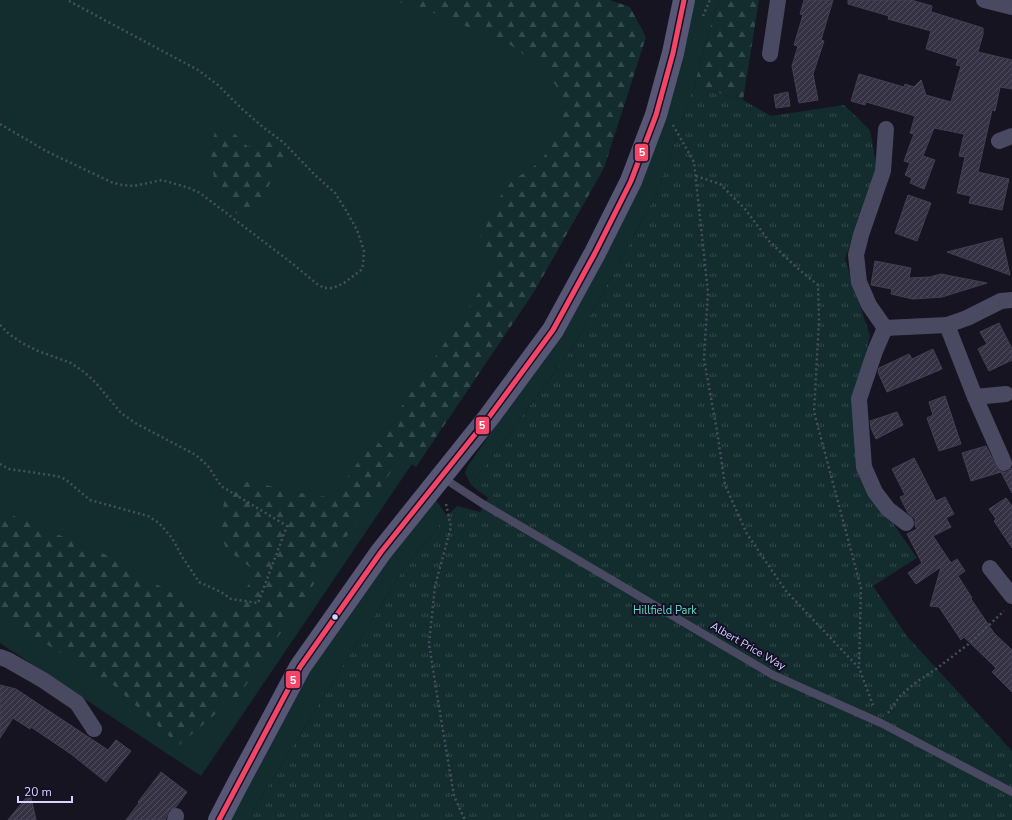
<svg xmlns="http://www.w3.org/2000/svg" width="1012" height="820" viewBox="0 0 1012 820" font-family="'Nunito Sans',sans-serif">
	<defs>
		<pattern id="forest-firs" width="22" height="20" patternUnits="userSpaceOnUse"><rect width="22" height="20" fill="#132c2d"/><path d="M5 1l3.5 6h-7zM16 11l3.5 6h-7z" fill="#354a4c"/></pattern>
		<pattern id="park-tufts" width="24" height="20" patternUnits="userSpaceOnUse"><rect width="24" height="20" fill="#132c2d"/><path d="M3 7l-1-3M5 7V3M7 7l1-3M15 17l-1-3M17 17v-4M19 17l1-3" fill="none" stroke="#354a4c"/></pattern>
		<pattern id="building-hatch" width="6" height="6" patternUnits="userSpaceOnUse"><rect width="6" height="6" fill="#343243"/><path d="M-1 1l2-2M0 6l6-6M5 7l2-2" fill="none" stroke="#514f5f"/></pattern>
	</defs>
	<rect width="100%" height="100%" fill="#161421"/>
	<!-- grass -->
	<g fill="#132c2d">
		<path d="M0,0h609l21,7 -99,281 -330,488 -201,-133z"/>
		<path d="M692,0h29l-6,11 -21,75 -38,109 -84,154 -101,136 -6,-12 2,-6 91,-130z"/>
		<path d="M436,500l11,16 -44,54 -145,232 -9,18h-20l78,-148 38,-58z"/>
	</g>
	<!-- forest -->
	<g fill="url(#forest-firs)">
		<path d="M390,0h219l21,7 16,30 -42,131 -70,124 -118,175 -37,-27 115,-170 -17,-43 35,-46 28,-19 22,-32 2,-31 -18,-29 -37,-26 -90,-37z"/>
		<path d="M721,0h38l-16,100 -49,-14 21,-75z"/>
		<path d="M215,131h17l16,16 18,-8 20,15 -37,68 -20,-14 -15,-28 -3,-30z"/>
		<path d="M374,439l25,21 -115,168 -48,72 -8,-5 -9,16 -40,34 -67,-61 -112,-68v-106l104,44 92,53 39,5 20,-41 -29,-22 -6,-19 6,-42 25,-7 37,10 45,7z"/>
	</g>
	<!-- park -->
	<path fill="url(#park-tufts)" d="M694,86l49,14 28,16 73,-11 26,25 7,39 -32,90 25,77 -18,74 12,71 53,77 -44,28 33,49 106,116v69h-763l9,-18 145,-232 44,-54 10,-10 23,6 8,-14 -17,-13 101,-136 84,-154z"/>
	<!-- building -->
	<g fill="url(#building-hatch)" stroke="#433f54">
		<path d="M804,0h29l-12,40 3,1 -11,33 5,26 -19,3 -7,-37 6,-20 -4,-1 9,-30 -3,-1z"/>
		<path d="M848,0h63l21,6 -1,6 4,1 48,15v6l-5,18 34,8v29l-12,-2 -5,24 -3,-1 -14,62 31,7 -7,31 -33,-7 2,-7 -14,-3 8,-36 -6,-1 5,-22 -30,-6 -11,28 12,4 -11,29 -14,-6 2,-5 -7,-3 5,-12 -6,-2 10,-27 -4,-1 5,-17 -49,-14 -1,3 -14,-4 8,-27 45,13 1,-3 9,3 7,-7 5,15 25,7 10,-36 -5,-1 2,-6 -32,-10 5,-18 -43,-12 1,-3 -41,-12z"/>
		<path d="M788,92l2,14 -14,2 -2,-13z"/>
		<path d="M908,195l23,8 -14,38 -22,-8z"/>
		<path d="M1002,238l8,37 -63,-23z"/>
		<path d="M875,261l36,7 -2,10 21,-1 11,-3 46,9 -45,14 -29,2 -22,-5 1,-5 -21,-4z"/>
		<path d="M999,323l13,26v11l-23,11 -11,-22 9,-5 -7,-12z"/>
		<path d="M933,349l9,20 -55,23 -9,-20 1,-4 30,-14 3,5z"/>
		<path d="M945,396l16,48 -22,7 -12,-33 6,-3 -4,-13z"/>
		<path d="M897,412l6,13 -27,14 -5,-11 -1,-7z"/>
		<path d="M986,446l12,24 5,2h4l5,-4v25l-11,-21 -30,9 -9,-28z"/>
		<path d="M914,458l22,43 9,-4 9,17 -8,4 5,9 -18,9 18,27 6,-4 8,12 -7,5 14,22 -1,1 23,34 18,17v42l-20,-20 4,-4 -32,-31 -3,3 -22,-33 -9,-1 11,-39 -25,17 -8,-11 14,-10 -15,-29 10,-5 -2,-3v-7l-7,-6 -8,-16 5,-2 -13,-26z"/>
		<path d="M1006,498l6,8v42l-18,-27 2,-2 -7,-10z"/>
		<path d="M0,685l16,4 92,61 8,-10 15,11 -25,31 -35,-28 -40,-27 -1,2 -17,-11 -13,20z"/>
		<path d="M161,772l26,20 -11,15 -7,3 -4,10h-39l13,-17 -1,-1z"/>
		<path d="M30,793l6,27h-28z"/>
	</g>
	<g fill="none" stroke-linecap="round" stroke-linejoin="round">
		<!-- path -->
		<g stroke="#44505f" stroke-width="2.5" stroke-dasharray="2 3" stroke-linecap="butt">
			<path d="M703,16l7,-16"/>
			<path d="M0,124l46,27 65,31 11,3 12,1 28,-6 27,8 11,5 93,71 24,20 7,4h9l11,-5 17,-13 2,-5 1,-14 -7,-21 -10,-18 -12,-19 -19,-17 -33,-34 -19,-14 -22,-19 -24,-24 -20,-15 -131,-70"/>
			<path d="M673,125l21,37 14,130 -4,67 13,72 8,54 22,49 39,57 73,77 14,37"/>
			<path d="M696,176l24,8 25,25 24,32 27,26 22,18 1,35 -5,92 47,176 -2,80"/>
			<path d="M0,325l9,9 13,9 16,8 33,12 13,9 11,10 26,31 16,11 59,31 12,11 13,20 66,40 -29,77 -27,-4 -10,-7 -22,-10 -16,-24 -11,-20 -13,-15 -11,-7 -58,-16 -25,-21 -8,-3 -48,-7 -9,-5"/>
			<path d="M446,504l5,23 -16,59 -6,58 10,63 15,89 11,24"/>
			<path d="M888,713l12,-17 15,-13 21,-14 34,-26 34,-32"/>
		</g>
		<!-- lane -->
		<path stroke="#4a4962" stroke-width="8" d="M442,477l41,27 290,171 108,48 131,69"/>
		<!-- street -->
		<g stroke="#4a4962" stroke-width="16">
			<path d="M984,0l28,7"/>
			<path d="M770,54l8,-54"/>
			<path d="M886,129l-3,42 -22,64 -5,20 3,27 10,23 16,23 62,-3 20,-7 34,-17 11,-1"/>
			<path d="M999,141l13,-5"/>
			<path d="M947,325l28,72 29,66"/>
			<path d="M885,328l-10,23 -16,48 5,68 11,25 13,17 18,14"/>
			<path d="M975,397l31,-3"/>
			<path d="M990,568l22,28"/>
			<path d="M0,657l8,3 35,20 34,23 17,26"/>
			<path d="M175,820l1,-4"/>
		</g>
		<!-- secondary -->
		<path stroke="#575674" stroke-width="22" d="M219,820l17,-33 64,-120 81,-115 108,-135 64,-87 42,-77 36,-72 25,-66 17,-62 11,-53"/>
		<!-- bus-1 casing -->
		<g stroke="#130f26" stroke-width="8">
			<path id="bus-1" d="M219,820l81,-153 81,-115 108,-135 64,-87 42,-77 36,-72 25,-66 17,-62 11,-53"/>
		</g>
		<!-- bus-1 -->
		<use href="#bus-1" stroke="#f34667" stroke-width="5"/>
	</g>
	<!-- markers -->
	<circle fill="#d9d4ff" stroke="#130f26" stroke-width="1.5" cx="335" cy="617" r="3.5"/>
	<g text-anchor="middle" dominant-baseline="central" stroke-width="4" stroke-linejoin="round" paint-order="stroke">
		<!-- park labels -->
		<g font-size="11" fill="#5fe0c0" stroke="#130f26">
			<text x="665" y="610">Hillfield Park</text>
		</g>
		<!-- street labels -->
		<g font-size="11" fill="#d9d4ff" stroke="#130f26">
			<text transform="translate(748 646) rotate(30)">Albert Price Way</text>
		</g>
	</g>
	<g stroke="#130f26" stroke-width="1.5">
		<rect x="634" y="143" width="15" height="19" rx="4" fill="#f34667"/>
		<rect x="475" y="416" width="15" height="19" rx="4" fill="#f34667"/>
		<rect x="285" y="670" width="16" height="19" rx="4" fill="#f34667"/>
	</g>
	<g font-size="11" text-anchor="middle" font-weight="bold" fill="#fff">
		<text x="642" y="156">5</text>
		<text x="482" y="429">5</text>
		<text x="293" y="684">5</text>
	</g>
	<!-- scale -->
	<path d="M18 796v6h54v-6" fill="none" stroke="#d9d4ff" stroke-width="2"/>
	<text x="24" y="796" font-size="12" fill="#d9d4ff" stroke="#130f26" stroke-width="3" paint-order="stroke">20 m</text>
</svg>
